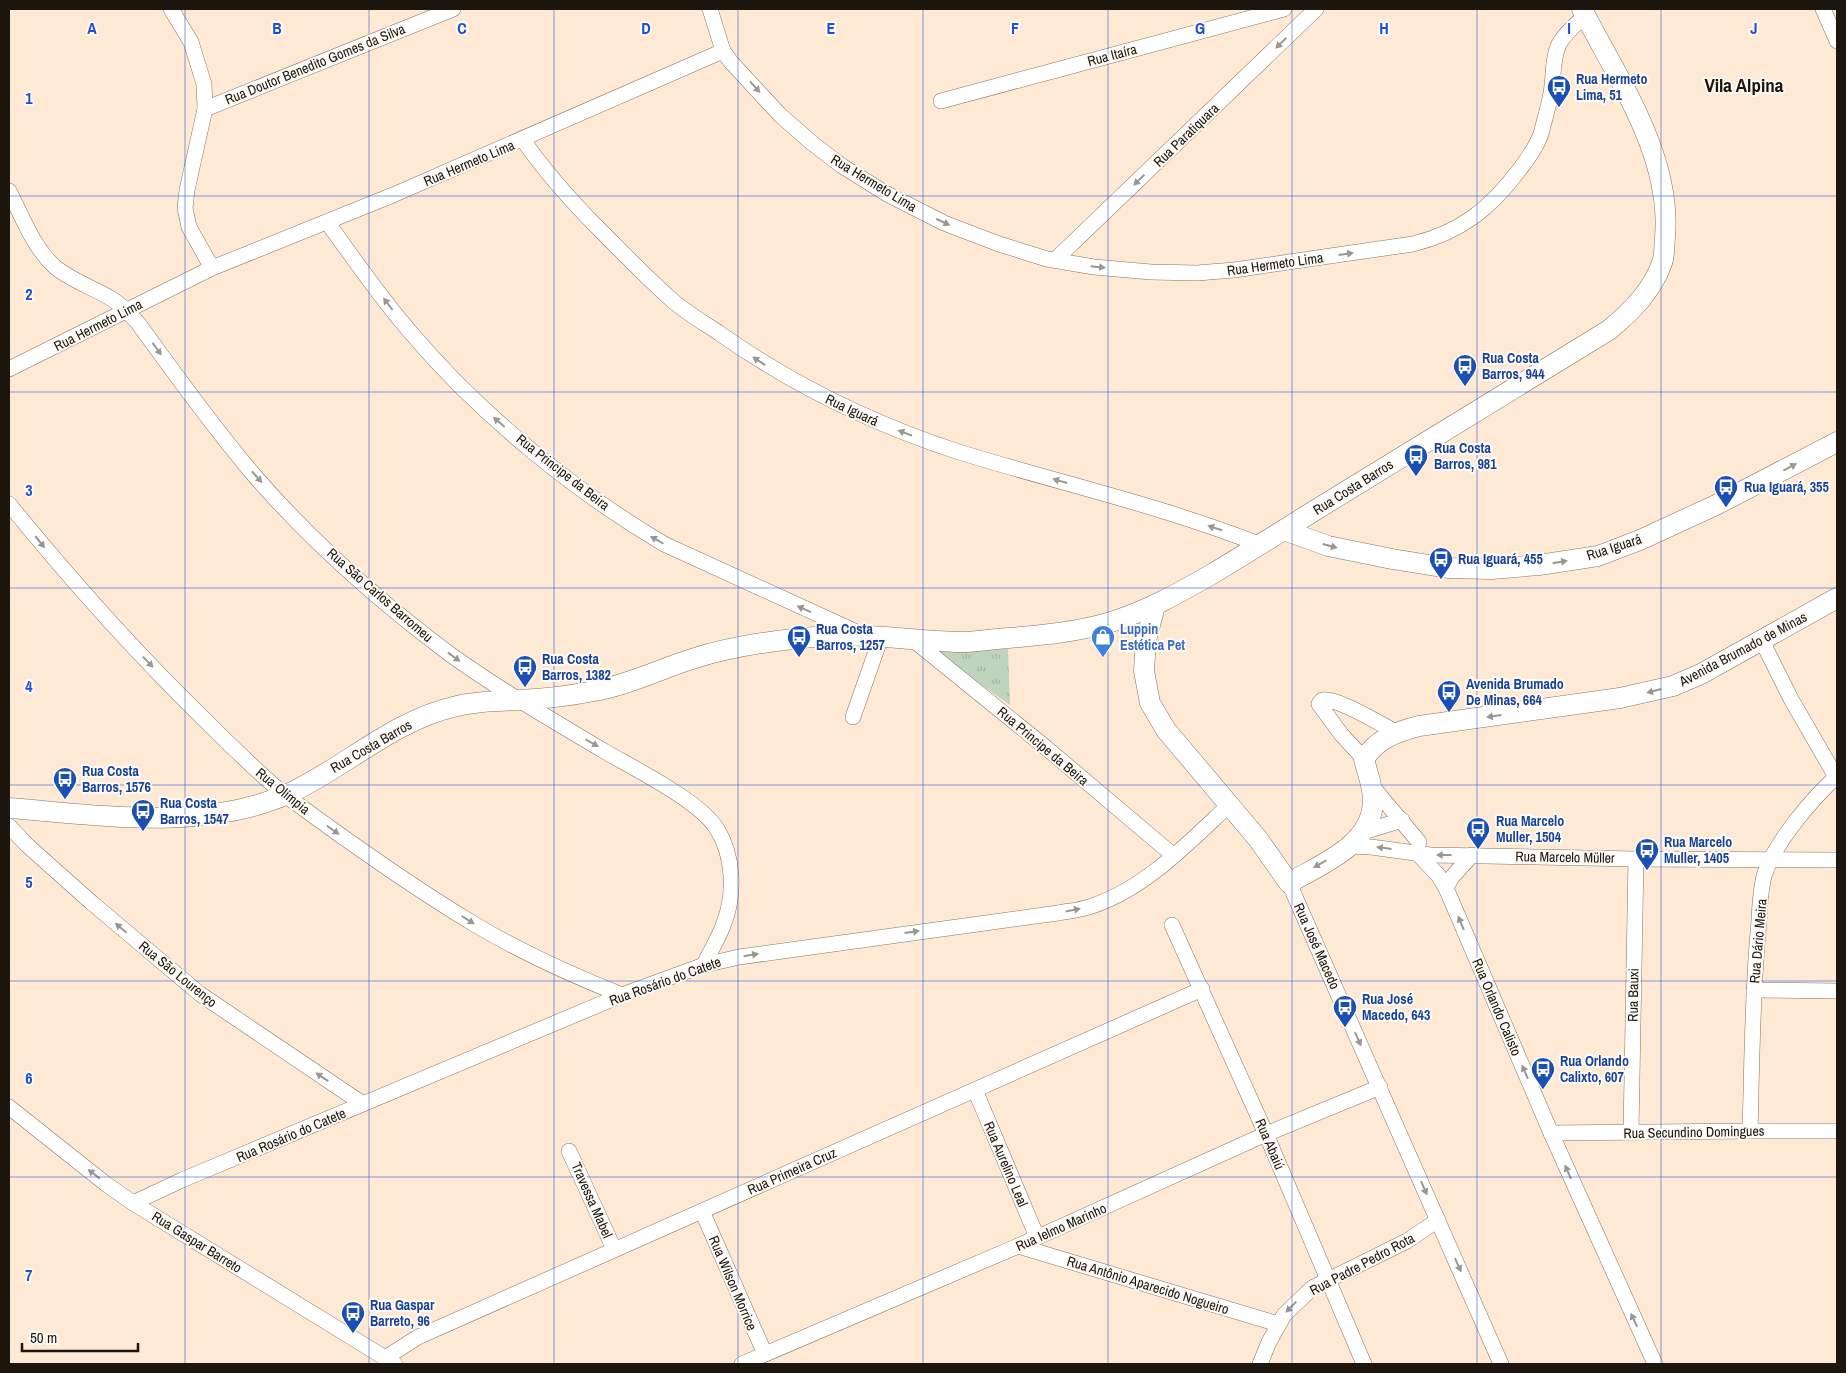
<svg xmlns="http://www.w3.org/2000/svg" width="1846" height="1373" viewBox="0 0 1846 1373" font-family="'Archivo Narrow',sans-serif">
	<defs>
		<pattern id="park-tufts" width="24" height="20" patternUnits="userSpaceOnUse" patternTransform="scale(1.25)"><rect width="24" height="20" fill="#bed4bc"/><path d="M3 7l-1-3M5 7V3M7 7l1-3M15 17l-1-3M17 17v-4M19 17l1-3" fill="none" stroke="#a3b5a0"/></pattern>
	</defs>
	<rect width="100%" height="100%" fill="#feead4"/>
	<!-- park -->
	<path fill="url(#park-tufts)" d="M1008,649l2,56 -76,-53z"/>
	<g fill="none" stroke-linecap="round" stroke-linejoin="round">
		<!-- minor casing -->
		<g stroke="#857460" stroke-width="16">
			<g id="minor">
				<path d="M171,9l20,33 13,42 1,25 -18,81 -2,18 4,19 23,41"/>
				<path d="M710,9l13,42 8,11 49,53 32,28 30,23 45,28 57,29 55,21 48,15 47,8 57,5 46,1 37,-3 179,-26c48,-12 77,-35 107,-75 8,-11 19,-25 22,-39 3,-12 7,-25 9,-37 3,-16 1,-34 8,-49 6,-11 17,-20 26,-28"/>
				<path d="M1823,9l14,32"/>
				<path d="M941,101l343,-92"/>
				<path d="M205,109l248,-100"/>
				<path d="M523,140c23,33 50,63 79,92 23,23 46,47 71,69 14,12 31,22 46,32 74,52 154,91 240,119 100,31 204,54 302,93"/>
				<path d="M9,191c13,25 24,56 46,76 17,14 39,21 57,32 11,7 18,15 26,24 37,51 74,102 115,151 58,67 127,128 198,181 49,35 101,65 153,96 29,17 96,50 113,78 17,27 18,66 7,94 -5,15 -14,28 -20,42"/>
				<path d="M327,222c28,38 54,77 85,112 68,80 162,157 252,210l197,90"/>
				<path d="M1055,260l261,-251"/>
				<path d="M9,369l203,-101 181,-73 330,-144"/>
				<path d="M9,504c61,75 126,148 196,216 26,26 52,52 80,75 61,45 124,90 189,129 47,28 97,51 148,71"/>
				<path d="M912,639l132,107 129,109"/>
				<path d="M1761,639l30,60 45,78"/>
				<path d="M853,717l28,-80"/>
				<path d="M1364,759l-23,-25 -22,-30 3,-4c15,-3 58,24 74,32"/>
				<path d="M1371,785l48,57"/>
				<path d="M9,826l19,20 64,57 108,91 163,110"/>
				<path d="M1363,832l39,-12"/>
				<path d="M1351,846l20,1 59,8 206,4 201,1"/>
				<path d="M1417,853l21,22 8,13 105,245 104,231"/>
				<path d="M1289,883l212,481"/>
				<path d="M1446,888l6,-11 20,-22"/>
				<path d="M1172,925l94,209 98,230"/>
				<path d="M1754,990l83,1"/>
				<path d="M975,1090l62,147"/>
				<path d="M9,1107l97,77 27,19 262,161"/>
				<path d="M1750,1131c2,-66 2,-132 8,-198 2,-19 1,-41 7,-60 11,-32 47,-74 72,-97"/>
				<path d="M1631,1132l5,-273"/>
				<path d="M1551,1133l199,-2h87"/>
				<path d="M569,1151l45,98"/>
				<path d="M133,1203l49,-23 440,-185 82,-30 35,-8 319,-44c11,-2 23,-3 34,-7 54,-18 96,-63 137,-101"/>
				<path d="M702,1211l63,143"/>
				<path d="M1018,1246l260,78"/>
				<path d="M385,1358l33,-21 784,-348"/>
				<path d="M742,1364l276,-118 248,-112 114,-47"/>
				<path d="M1260,1364l9,-22 15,-27 28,-27 95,-47 31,-21"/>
			</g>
		</g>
		<!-- major casing -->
		<g stroke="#857460" stroke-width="21">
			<g id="major">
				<path d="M1284,530l44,16 64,13 56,9 44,1 47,-4 59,-9 42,-16 76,-35 121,-63"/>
				<path d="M1155,606l-9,34 -2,31 6,32 16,27 92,109 31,44c32,-19 84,-38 84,-83 0,-14 -6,-28 -9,-41 13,-20 32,-27 55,-33l201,-28 53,-12 28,-12 136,-76"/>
				<path d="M9,808c91,7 195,24 281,-15 57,-27 104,-73 167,-87 20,-5 40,-5 60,-6 26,-1 52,-4 77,-9 34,-6 66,-22 98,-32 43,-14 91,-20 136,-23 46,-3 92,6 138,6 14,-1 29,-3 43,-4 35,-3 68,-6 102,-16 36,-11 68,-29 101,-48 37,-22 73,-45 110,-68 95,-59 191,-117 287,-176 22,-18 43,-39 53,-67 3,-8 2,-18 3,-26 7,-82 -48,-159 -83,-228"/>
			</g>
		</g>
		<!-- minor -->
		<use href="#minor" stroke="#fff" stroke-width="15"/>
		<!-- major -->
		<use href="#major" stroke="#fff" stroke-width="20"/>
	</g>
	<!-- one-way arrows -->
	<defs><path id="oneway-solid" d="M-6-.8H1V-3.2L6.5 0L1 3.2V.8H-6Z" transform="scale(1.25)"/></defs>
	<g fill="#999693">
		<use href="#oneway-solid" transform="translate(1281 43) rotate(136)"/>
		<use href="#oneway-solid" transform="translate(755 87) rotate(48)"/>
		<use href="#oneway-solid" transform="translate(1139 180) rotate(136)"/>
		<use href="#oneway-solid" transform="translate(943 222) rotate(25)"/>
		<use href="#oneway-solid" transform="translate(1346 254) rotate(-8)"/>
		<use href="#oneway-solid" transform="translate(1098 267) rotate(6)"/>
		<use href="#oneway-solid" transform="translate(388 304) rotate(-127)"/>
		<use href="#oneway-solid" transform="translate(157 349) rotate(54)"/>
		<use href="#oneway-solid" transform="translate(759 361) rotate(-147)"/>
		<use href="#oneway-solid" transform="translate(499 422) rotate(-139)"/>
		<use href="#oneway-solid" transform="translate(905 433) rotate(-159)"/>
		<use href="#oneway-solid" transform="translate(1790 467) rotate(-28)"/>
		<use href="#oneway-solid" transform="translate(257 477) rotate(48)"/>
		<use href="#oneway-solid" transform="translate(1060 481) rotate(-164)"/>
		<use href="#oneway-solid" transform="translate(1215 528) rotate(-162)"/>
		<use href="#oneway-solid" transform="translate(657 540) rotate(-150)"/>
		<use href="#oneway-solid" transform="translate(40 542) rotate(51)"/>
		<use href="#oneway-solid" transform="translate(1330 546) rotate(15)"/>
		<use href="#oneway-solid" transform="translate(1560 562) rotate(-9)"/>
		<use href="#oneway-solid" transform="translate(804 609) rotate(-156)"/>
		<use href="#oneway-solid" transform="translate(454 657) rotate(36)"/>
		<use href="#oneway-solid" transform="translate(148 662) rotate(46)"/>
		<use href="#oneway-solid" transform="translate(1654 691) rotate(165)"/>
		<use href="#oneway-solid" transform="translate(1494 716) rotate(172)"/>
		<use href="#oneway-solid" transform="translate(592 743) rotate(30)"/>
		<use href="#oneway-solid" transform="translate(333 830) rotate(35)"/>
		<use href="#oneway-solid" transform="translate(1384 848) rotate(-173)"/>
		<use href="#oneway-solid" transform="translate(1444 855) rotate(-180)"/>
		<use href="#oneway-solid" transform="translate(1320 864) rotate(150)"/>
		<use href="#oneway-solid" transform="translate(1073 910) rotate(-11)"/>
		<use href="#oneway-solid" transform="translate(468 920) rotate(32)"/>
		<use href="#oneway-solid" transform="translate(1461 923) rotate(-113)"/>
		<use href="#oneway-solid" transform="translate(121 928) rotate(-140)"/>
		<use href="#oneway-solid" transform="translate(912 932) rotate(-8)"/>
		<use href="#oneway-solid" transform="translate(751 955) rotate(-9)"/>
		<use href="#oneway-solid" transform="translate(1358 1039) rotate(66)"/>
		<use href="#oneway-solid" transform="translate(1525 1072) rotate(-113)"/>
		<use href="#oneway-solid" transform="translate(322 1077) rotate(-146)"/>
		<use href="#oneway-solid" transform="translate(1568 1172) rotate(-114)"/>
		<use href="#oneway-solid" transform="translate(94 1174) rotate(-142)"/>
		<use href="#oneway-solid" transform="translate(1424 1188) rotate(66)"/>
		<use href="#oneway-solid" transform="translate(1458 1265) rotate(66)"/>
		<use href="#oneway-solid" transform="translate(1291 1307) rotate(134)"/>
		<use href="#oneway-solid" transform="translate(1634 1320) rotate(-115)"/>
	</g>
	<!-- grid -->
	<path fill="none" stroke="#1d4ed8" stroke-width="1" stroke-opacity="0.55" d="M185,9v1355M369,9v1355M554,9v1355M738,9v1355M923,9v1355M1108,9v1355M1292,9v1355M1477,9v1355M1661,9v1355M9,196h1828M9,392h1828M9,588h1828M9,785h1828M9,981h1828M9,1177h1828"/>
	<!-- icons -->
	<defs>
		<g id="bus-pin" transform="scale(1.25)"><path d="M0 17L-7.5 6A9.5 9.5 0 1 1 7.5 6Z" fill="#1a4fb4" stroke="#fefaf6"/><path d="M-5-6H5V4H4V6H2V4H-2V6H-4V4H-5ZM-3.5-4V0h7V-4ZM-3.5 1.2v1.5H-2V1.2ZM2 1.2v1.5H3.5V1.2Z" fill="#fff"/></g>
		<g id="shop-pin" transform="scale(1.25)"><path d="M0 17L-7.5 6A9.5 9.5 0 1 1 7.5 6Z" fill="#3f7fe0" stroke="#fefaf6"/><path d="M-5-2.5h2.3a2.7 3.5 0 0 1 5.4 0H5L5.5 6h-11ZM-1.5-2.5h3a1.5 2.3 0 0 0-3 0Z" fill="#fff"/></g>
	</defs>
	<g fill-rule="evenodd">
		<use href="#bus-pin" x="1559" y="87"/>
		<use href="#bus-pin" x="1465" y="366"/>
		<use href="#bus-pin" x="1416" y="456"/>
		<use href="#bus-pin" x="1726" y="487"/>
		<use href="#bus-pin" x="1441" y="559"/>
		<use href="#bus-pin" x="799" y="637"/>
		<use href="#shop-pin" x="1103" y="637"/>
		<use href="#bus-pin" x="525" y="667"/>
		<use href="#bus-pin" x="1449" y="692"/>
		<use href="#bus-pin" x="65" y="779"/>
		<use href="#bus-pin" x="143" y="811"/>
		<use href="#bus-pin" x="1478" y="829"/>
		<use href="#bus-pin" x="1647" y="850"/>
		<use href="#bus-pin" x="1345" y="1007"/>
		<use href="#bus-pin" x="1543" y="1069"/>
		<use href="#bus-pin" x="353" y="1313"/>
	</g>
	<g text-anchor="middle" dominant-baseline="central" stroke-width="4" stroke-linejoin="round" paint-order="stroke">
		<!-- street labels -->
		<g font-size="14" fill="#1d160f" stroke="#fefaf6">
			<text transform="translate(1112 55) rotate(-15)">Rua Itaíra</text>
			<text transform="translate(315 64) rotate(-22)">Rua Doutor Benedito Gomes da Silva</text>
			<text transform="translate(1186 135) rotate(-44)">Rua Paratiquara</text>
			<text transform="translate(469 163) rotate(-23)">Rua Hermeto Lima</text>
			<text transform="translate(874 183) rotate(31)">Rua Hermeto Lima</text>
			<text transform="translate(1275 264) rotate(-8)">Rua Hermeto Lima</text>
			<text transform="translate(98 325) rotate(-27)">Rua Hermeto Lima</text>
			<text transform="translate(852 410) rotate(25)">Rua Iguará</text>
			<text transform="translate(563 472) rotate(38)">Rua Principe da Beira</text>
			<text transform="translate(1353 487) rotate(-32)">Rua Costa Barros</text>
			<text transform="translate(1614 547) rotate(-18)">Rua Iguará</text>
			<text transform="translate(380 595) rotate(41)">Rua São Carlos Barromeu</text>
			<text transform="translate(1743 649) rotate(-28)">Avenida Brumado de Minas</text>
			<text transform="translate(371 746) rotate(-30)">Rua Costa Barros</text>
			<text transform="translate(1043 746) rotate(40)">Rua Principe da Beira</text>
			<text transform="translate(283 791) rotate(39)">Rua Olímpia</text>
			<text transform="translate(1565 857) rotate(1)">Rua Marcelo Müller</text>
			<text transform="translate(1758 941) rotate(-85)">Rua Dário Meira</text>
			<text transform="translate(1317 946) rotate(66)">Rua José Macedo</text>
			<text transform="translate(178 974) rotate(39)">Rua São Lourenço</text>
			<text transform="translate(665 981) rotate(-20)">Rua Rosário do Catete</text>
			<text transform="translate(1633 995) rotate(-89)">Rua Bauxi</text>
			<text transform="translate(1497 1007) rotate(67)">Rua Orlando Calisto</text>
			<text transform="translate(1694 1132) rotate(-1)">Rua Secundino Domingues</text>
			<text transform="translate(291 1135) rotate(-23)">Rua Rosário do Catete</text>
			<text transform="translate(1270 1144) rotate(67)">Rua Abaiú</text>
			<text transform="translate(1006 1164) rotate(67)">Rua Aurelino Leal</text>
			<text transform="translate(792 1171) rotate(-24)">Rua Primeira Cruz</text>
			<text transform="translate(592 1200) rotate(66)">Travessa Mabel</text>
			<text transform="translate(1061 1227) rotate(-24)">Rua Ielmo Marinho</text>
			<text transform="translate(197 1242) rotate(32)">Rua Gaspar Barreto</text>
			<text transform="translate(1362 1264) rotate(-28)">Rua Padre Pedro Rota</text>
			<text transform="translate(733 1283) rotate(67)">Rua Wilson Morrice</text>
			<text transform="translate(1148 1285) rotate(17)">Rua Antônio Aparecido Nogueiro</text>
		</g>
		<!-- transit labels -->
		<g font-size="14" font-weight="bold" fill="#164399" stroke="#fefaf6" text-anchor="start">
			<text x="1576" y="79">Rua Hermeto<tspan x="1576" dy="16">Lima, 51</tspan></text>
			<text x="1482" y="358">Rua Costa<tspan x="1482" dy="16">Barros, 944</tspan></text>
			<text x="1434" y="448">Rua Costa<tspan x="1434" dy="16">Barros, 981</tspan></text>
			<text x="1744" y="487">Rua Iguará, 355</text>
			<text x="1458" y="559">Rua Iguará, 455</text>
			<text x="816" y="629">Rua Costa<tspan x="816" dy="16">Barros, 1257</tspan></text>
			<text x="542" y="659">Rua Costa<tspan x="542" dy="16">Barros, 1382</tspan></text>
			<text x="1466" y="684">Avenida Brumado<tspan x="1466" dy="16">De Minas, 664</tspan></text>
			<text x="82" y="771">Rua Costa<tspan x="82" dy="16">Barros, 1576</tspan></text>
			<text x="160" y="803">Rua Costa<tspan x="160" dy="16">Barros, 1547</tspan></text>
			<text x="1496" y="821">Rua Marcelo<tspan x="1496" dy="16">Muller, 1504</tspan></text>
			<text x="1664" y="842">Rua Marcelo<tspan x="1664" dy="16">Muller, 1405</tspan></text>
			<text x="1362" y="999">Rua José<tspan x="1362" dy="16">Macedo, 643</tspan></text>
			<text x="1560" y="1061">Rua Orlando<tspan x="1560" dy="16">Calixto, 607</tspan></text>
			<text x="370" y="1305">Rua Gaspar<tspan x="370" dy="16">Barreto, 96</tspan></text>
		</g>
		<!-- shop labels -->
		<g font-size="14" font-weight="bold" fill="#366cbe" stroke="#fefaf6" text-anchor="start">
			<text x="1120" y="629">Luppin<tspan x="1120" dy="16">Estética Pet</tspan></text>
		</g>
		<!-- district labels -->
		<g font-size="19" font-weight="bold" fill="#1d160f" stroke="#fefaf6">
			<text x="1744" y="85">Vila Alpina</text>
		</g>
	</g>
	<g font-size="16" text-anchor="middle" font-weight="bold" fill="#1d4ed8" stroke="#fefaf6" stroke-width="4" stroke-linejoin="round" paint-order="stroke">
		<text x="92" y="34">A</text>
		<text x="277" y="34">B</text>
		<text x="462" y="34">C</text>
		<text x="646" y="34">D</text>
		<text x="831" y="34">E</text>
		<text x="1015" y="34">F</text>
		<text x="1200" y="34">G</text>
		<text x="1384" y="34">H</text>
		<text x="1569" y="34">I</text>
		<text x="1754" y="34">J</text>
		<text x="29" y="104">1</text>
		<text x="29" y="300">2</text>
		<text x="29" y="496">3</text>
		<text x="29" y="692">4</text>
		<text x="29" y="888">5</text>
		<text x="29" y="1084">6</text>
		<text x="29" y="1281">7</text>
	</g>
	<!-- border -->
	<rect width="1846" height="1373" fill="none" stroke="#1d160f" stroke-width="20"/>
	<!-- scale -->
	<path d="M22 1343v8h116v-8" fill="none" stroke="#1d160f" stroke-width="2.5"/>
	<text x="30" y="1343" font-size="15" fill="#1d160f" stroke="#fefaf6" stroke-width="4" paint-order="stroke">50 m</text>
</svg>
